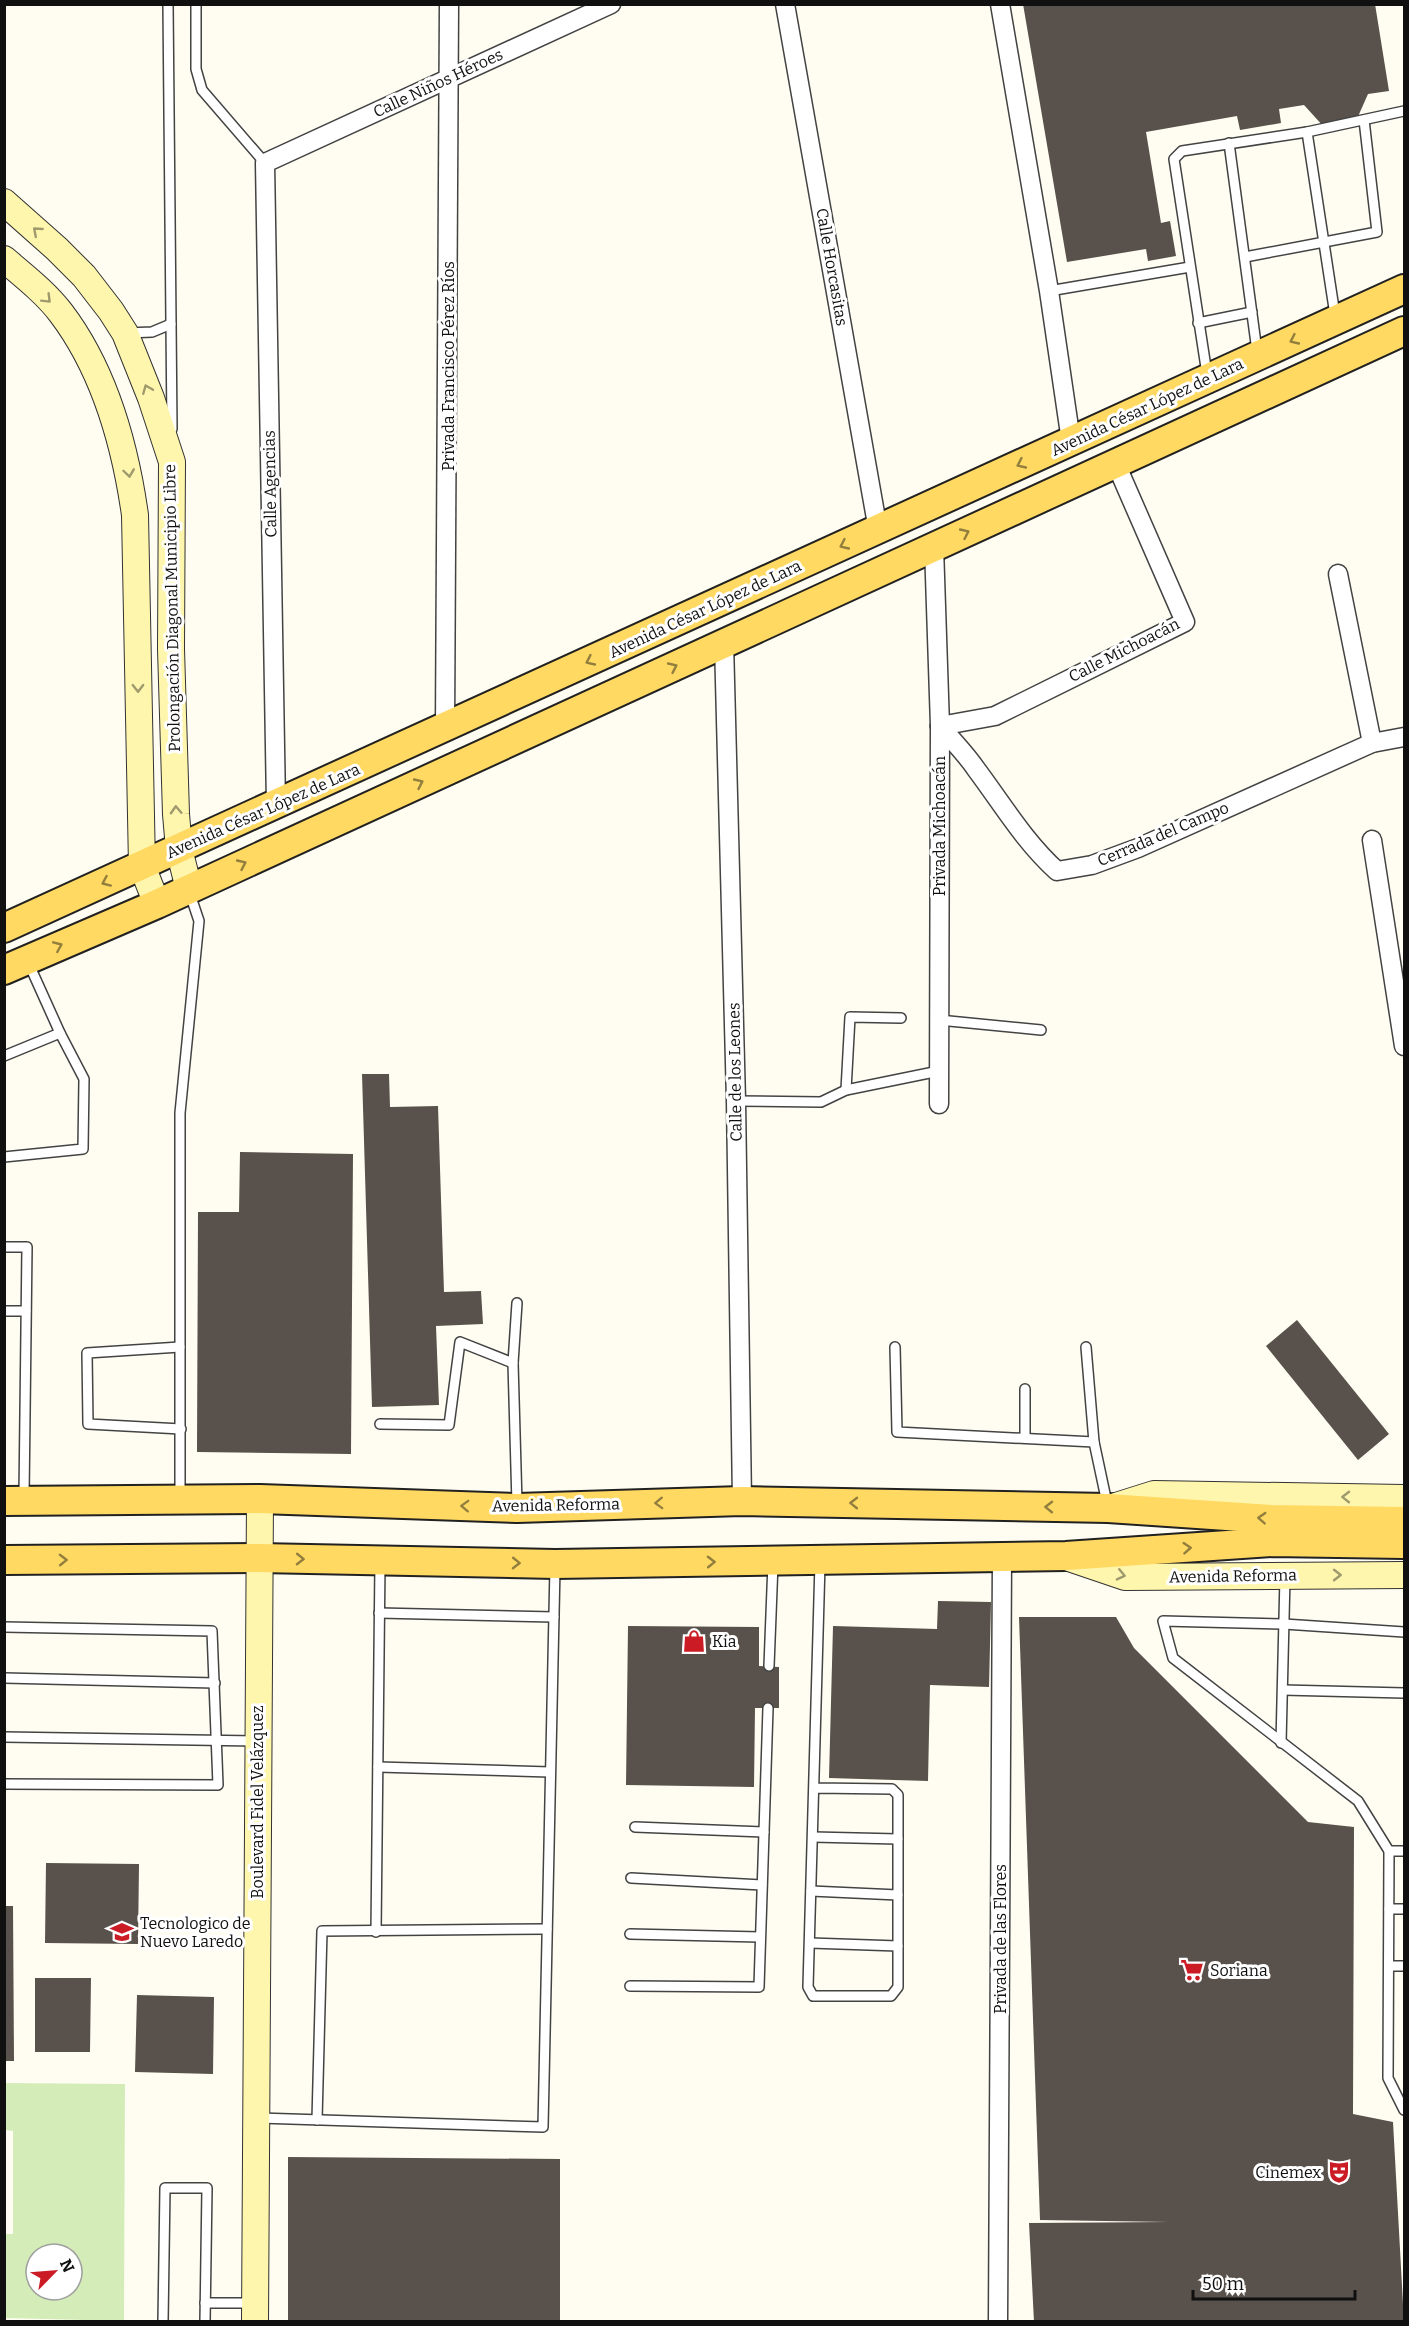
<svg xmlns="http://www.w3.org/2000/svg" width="1409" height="2326" viewBox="0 0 1409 2326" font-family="Bitter,serif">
	<rect width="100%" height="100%" fill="#fffdf2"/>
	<!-- green -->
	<path fill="#d4edb8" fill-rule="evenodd" d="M5,2083l120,1 -1,237 -119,-3v-84h8v-103l-8,-1zM36,2254h36v36h-36z"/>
	<!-- building -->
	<g fill="#59514b">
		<path d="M1023,4h352l14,87 -21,3 -12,27 -32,6 -20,-22 -25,4 2,14 -41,7 -3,-14 -91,16 15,91 9,-2 6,35 -28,5 -2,-12 -79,13z"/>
		<path d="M362,1074h27l1,33 48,-1 6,186 37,-1 2,33 -47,2 3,79 -67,2z"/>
		<path d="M240,1152l113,2 -2,300 -154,-2 1,-240h41z"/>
		<path d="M1297,1320l92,114 -31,26 -92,-114z"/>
		<path d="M938,1601l53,1 -2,85 -59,-2 -2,96 -99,-3 4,-152 104,3z"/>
		<path d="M1019,1617h97l18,31 174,174 46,5 -1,287 40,8 11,200h-370l-5,-99 140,-1 -129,-2z"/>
		<path d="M628,1626l131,1v39l20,1v41h-24l-1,79 -128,-2z"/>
		<path d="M46,1863l93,1 -1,80 -93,-1z"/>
		<path d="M5,1906h8l1,155h-9z"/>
		<path d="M35,1978h56l-1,74h-55z"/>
		<path d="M137,1995l77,2 -1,77 -78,-2z"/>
		<path d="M288,2157l272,2v163h-272z"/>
	</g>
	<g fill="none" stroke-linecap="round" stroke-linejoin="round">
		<!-- lane casing -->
		<g stroke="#434343" stroke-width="12">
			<g id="lane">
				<path d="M168,4l4,425"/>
				<path d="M196,4v65l6,21 63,73"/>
				<path d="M1307,132l28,183"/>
				<path d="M1229,143l28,208"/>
				<path d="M1245,257l132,-25 -13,-112"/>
				<path d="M1049,291l141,-24"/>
				<path d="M1198,323l54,-11"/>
				<path d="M127,333l25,-1 19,-8"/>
				<path d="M1207,374l-33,-215 8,-8 125,-19 97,-21"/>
				<path d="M939,1020l102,10"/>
				<path d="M4,1056l56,-23"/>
				<path d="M846,1090l4,-73 51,1"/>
				<path d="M736,1101l85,1 25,-12 93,-19"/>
				<path d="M4,1157l79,-8 1,-70 -24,-46 -32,-71"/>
				<path d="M4,1247h23l-3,249"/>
				<path d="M4,1311h22"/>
				<path d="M180,1347l-93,6 1,71 93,5"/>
				<path d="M895,1347l2,85 197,10"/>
				<path d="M1086,1347l8,95 13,61"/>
				<path d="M380,1424l69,1 11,-83 53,21"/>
				<path d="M1025,1438v-49"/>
				<path d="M180,1495v-382l19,-192 -9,-27"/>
				<path d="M517,1504l-4,-141 4,-60"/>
				<path d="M379,1613l175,4"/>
				<path d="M4,1627l208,4 6,154 -214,-1"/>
				<path d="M1404,1632l-120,-8 -121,-3 10,37 185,143 31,50 -1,227 16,32"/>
				<path d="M769,1666l4,-103"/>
				<path d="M4,1678l211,5"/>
				<path d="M1283,1690l121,3"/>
				<path d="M4,1737l254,4"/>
				<path d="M1281,1743l4,-166"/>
				<path d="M378,1767l172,5"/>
				<path d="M815,1788l77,1 6,6v192l-7,9h-78l-5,-9 12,-424"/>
				<path d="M635,1827l129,5"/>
				<path d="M813,1837l85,2"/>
				<path d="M1389,1851h15"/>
				<path d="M631,1878l131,7"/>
				<path d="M811,1891l87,4"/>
				<path d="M1389,1909h15"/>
				<path d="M376,1932l4,-369"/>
				<path d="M630,1934l130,3"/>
				<path d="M810,1943l88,3"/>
				<path d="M1390,1966h14"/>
				<path d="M630,1986l129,1 9,-279"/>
				<path d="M259,2118l284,9 12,-560"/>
				<path d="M317,2120l5,-189 225,-2"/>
				<path d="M205,2303h49"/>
				<path d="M163,2322l2,-134h42l-2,134"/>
			</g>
		</g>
		<!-- street casing -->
		<g stroke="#434343" stroke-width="21">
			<g id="street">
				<path d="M785,4l93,526"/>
				<path d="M1000,4l49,287 22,150"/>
				<path d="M934,547l6,179 -1,378"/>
				<path d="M1338,574l34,169"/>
				<path d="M724,643l12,458 6,400"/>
				<path d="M940,726c12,14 26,28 36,43 27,36 48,72 81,102l35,-6 46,-17 234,-105 32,-6"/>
				<path d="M940,726l55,-10 190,-94 -69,-158"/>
				<path d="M445,728l4,-724"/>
				<path d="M276,805l-11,-642 346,-159"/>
				<path d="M1372,840l32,206"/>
				<path d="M998,2322l4,-765"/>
			</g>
		</g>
		<!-- secondary casing -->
		<g stroke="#323232" stroke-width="28">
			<g id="secondary">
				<path d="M4,202l53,47 27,27 27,35 14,22 26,65 21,64 -1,187 5,165 3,35 10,40"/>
				<path d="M4,259c20,17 42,34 57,54 44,58 64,131 74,202l7,351 15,38"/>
				<path d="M1116,1506l38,-12 250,4"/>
				<path d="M1066,1557l59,20 279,-2"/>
				<path d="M255,2322l5,-823"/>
			</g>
		</g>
		<!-- primary casing -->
		<g stroke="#212121" stroke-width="32">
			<g id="primary">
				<path d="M4,928l1400,-639"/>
				<path d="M4,970l153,-66 1247,-573"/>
				<path d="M4,1501l256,-2 257,9 225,-7 366,7 163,11 133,2"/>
				<path d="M4,1560l255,-2 296,6 511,-8 206,-14 132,2"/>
			</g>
		</g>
		<!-- lane -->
		<use href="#lane" stroke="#fff" stroke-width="9"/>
		<!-- street -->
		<use href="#street" stroke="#fff" stroke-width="18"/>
		<!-- secondary -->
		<use href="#secondary" stroke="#fff6ad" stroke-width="26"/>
		<!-- primary -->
		<use href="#primary" stroke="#ffd962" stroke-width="28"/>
	</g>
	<!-- one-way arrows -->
	<defs><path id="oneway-chevron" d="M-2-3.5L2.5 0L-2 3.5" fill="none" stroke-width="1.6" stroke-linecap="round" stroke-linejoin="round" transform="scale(1.5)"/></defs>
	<g stroke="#9f9a6e">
		<use href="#oneway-chevron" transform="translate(37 231) rotate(-139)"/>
		<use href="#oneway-chevron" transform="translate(47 299) rotate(45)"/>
		<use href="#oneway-chevron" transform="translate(147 389) rotate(-112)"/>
		<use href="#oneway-chevron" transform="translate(129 473) rotate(82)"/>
		<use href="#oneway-chevron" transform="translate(138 688) rotate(89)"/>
		<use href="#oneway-chevron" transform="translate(176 810) rotate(-93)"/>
		<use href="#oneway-chevron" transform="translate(1346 1497) rotate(-179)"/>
		<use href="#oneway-chevron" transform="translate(1121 1575) rotate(13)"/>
		<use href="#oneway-chevron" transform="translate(1337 1575)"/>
	</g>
	<g stroke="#937f3d">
		<use href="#oneway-chevron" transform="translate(1294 340) rotate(155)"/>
		<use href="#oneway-chevron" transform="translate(1021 464) rotate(155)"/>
		<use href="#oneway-chevron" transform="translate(965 533) rotate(-25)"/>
		<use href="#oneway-chevron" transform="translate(844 545) rotate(155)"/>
		<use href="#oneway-chevron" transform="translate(590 661) rotate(155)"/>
		<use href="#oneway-chevron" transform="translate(673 667) rotate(-25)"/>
		<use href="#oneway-chevron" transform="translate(419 783) rotate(-25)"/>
		<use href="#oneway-chevron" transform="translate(242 864) rotate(-25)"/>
		<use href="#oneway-chevron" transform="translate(106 882) rotate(156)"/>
		<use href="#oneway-chevron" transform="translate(58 946) rotate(-23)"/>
		<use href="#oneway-chevron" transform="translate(659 1503) rotate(178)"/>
		<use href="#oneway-chevron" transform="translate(854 1503) rotate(-179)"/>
		<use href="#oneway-chevron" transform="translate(465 1506) rotate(-178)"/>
		<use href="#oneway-chevron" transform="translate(1049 1507) rotate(-179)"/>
		<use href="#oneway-chevron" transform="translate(1262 1518) rotate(-177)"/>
		<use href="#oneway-chevron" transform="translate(1187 1548) rotate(-4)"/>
		<use href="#oneway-chevron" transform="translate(300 1559) rotate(1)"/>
		<use href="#oneway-chevron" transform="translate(63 1560) rotate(-1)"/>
		<use href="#oneway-chevron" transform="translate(711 1562) rotate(-1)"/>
		<use href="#oneway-chevron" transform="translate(516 1563) rotate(1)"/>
	</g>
	<!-- icons -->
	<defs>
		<g id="shop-bare" transform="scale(1.8)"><path d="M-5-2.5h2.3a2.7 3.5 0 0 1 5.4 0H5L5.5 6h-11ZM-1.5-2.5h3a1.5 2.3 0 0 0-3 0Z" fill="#cb1c25" stroke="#fff" stroke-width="2.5" paint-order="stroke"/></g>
		<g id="university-bare" transform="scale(1.8)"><path d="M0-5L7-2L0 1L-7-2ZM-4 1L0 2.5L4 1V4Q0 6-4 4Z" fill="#cb1c25" stroke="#fff" stroke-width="2.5" paint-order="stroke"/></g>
		<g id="supermarket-bare" transform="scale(1.8)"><path d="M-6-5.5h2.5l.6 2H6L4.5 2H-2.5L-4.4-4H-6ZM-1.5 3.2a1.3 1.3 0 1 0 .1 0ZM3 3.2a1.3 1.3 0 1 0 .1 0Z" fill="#cb1c25" stroke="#fff" stroke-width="2.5" paint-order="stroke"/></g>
		<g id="theatre-bare" transform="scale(1.8)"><path d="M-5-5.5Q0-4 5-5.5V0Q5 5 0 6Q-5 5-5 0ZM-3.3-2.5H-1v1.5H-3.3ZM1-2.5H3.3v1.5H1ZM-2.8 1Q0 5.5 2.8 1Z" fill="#cb1c25" stroke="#fff" stroke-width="2.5" paint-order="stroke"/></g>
	</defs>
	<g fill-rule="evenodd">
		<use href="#shop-bare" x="694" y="1641"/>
		<use href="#university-bare" x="122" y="1932"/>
		<use href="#supermarket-bare" x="1192" y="1970"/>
		<use href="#theatre-bare" x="1339" y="2172"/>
	</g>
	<g text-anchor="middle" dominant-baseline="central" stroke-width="6" stroke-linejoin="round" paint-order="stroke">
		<!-- street labels -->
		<g font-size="16" fill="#101010" stroke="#fff">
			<text transform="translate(438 83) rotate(-25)">Calle Niños Héroes</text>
			<text transform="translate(832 267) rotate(80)">Calle Horcasitas</text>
			<text transform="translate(448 366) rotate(-90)">Privada Francisco Pérez Ríos</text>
			<text transform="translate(1147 407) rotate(-25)">Avenida César López de Lara</text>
			<text transform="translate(270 484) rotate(-91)">Calle Agencias</text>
			<text transform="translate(172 608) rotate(-91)">Prolongación Diagonal Municipio Libre</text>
			<text transform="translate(705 609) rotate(-25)">Avenida César López de Lara</text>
			<text transform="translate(1124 650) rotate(-27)">Calle Michoacán</text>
			<text transform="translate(263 811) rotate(-24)">Avenida César López de Lara</text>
			<text transform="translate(939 826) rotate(-90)">Privada Michoacán</text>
			<text transform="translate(1163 834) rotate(-23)">Cerrada del Campo</text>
			<text transform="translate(735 1072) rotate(-91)">Calle de los Leones</text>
			<text transform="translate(556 1505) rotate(-1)">Avenida Reforma</text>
			<text transform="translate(1233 1576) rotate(-1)">Avenida Reforma</text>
			<text transform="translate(257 1802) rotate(-90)">Boulevard Fidel Velázquez</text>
			<text transform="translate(1000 1939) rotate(-90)">Privada de las Flores</text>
		</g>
		<!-- poi labels -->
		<g font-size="16" fill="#101010" stroke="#fff" text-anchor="start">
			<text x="712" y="1641">Kia</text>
			<text x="140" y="1923">Tecnologico de<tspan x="140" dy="18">Nuevo Laredo</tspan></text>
			<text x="1210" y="1970">Soriana</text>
			<text x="1321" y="2172" text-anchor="end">Cinemex</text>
		</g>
	</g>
	<!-- border -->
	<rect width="1409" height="2326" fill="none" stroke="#101010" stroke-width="12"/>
	<!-- north arrow -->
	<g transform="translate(54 2272) rotate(65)"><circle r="28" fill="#ffffff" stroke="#9f9f9f" stroke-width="1.5"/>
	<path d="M0-4.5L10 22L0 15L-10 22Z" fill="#cb1c25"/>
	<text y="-9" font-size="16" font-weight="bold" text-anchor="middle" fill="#101010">N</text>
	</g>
	<!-- scale -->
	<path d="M1193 2290v9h162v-9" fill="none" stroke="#101010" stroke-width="3"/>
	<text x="1202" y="2290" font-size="18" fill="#101010" stroke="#ffffff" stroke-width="4.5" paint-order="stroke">50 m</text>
</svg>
